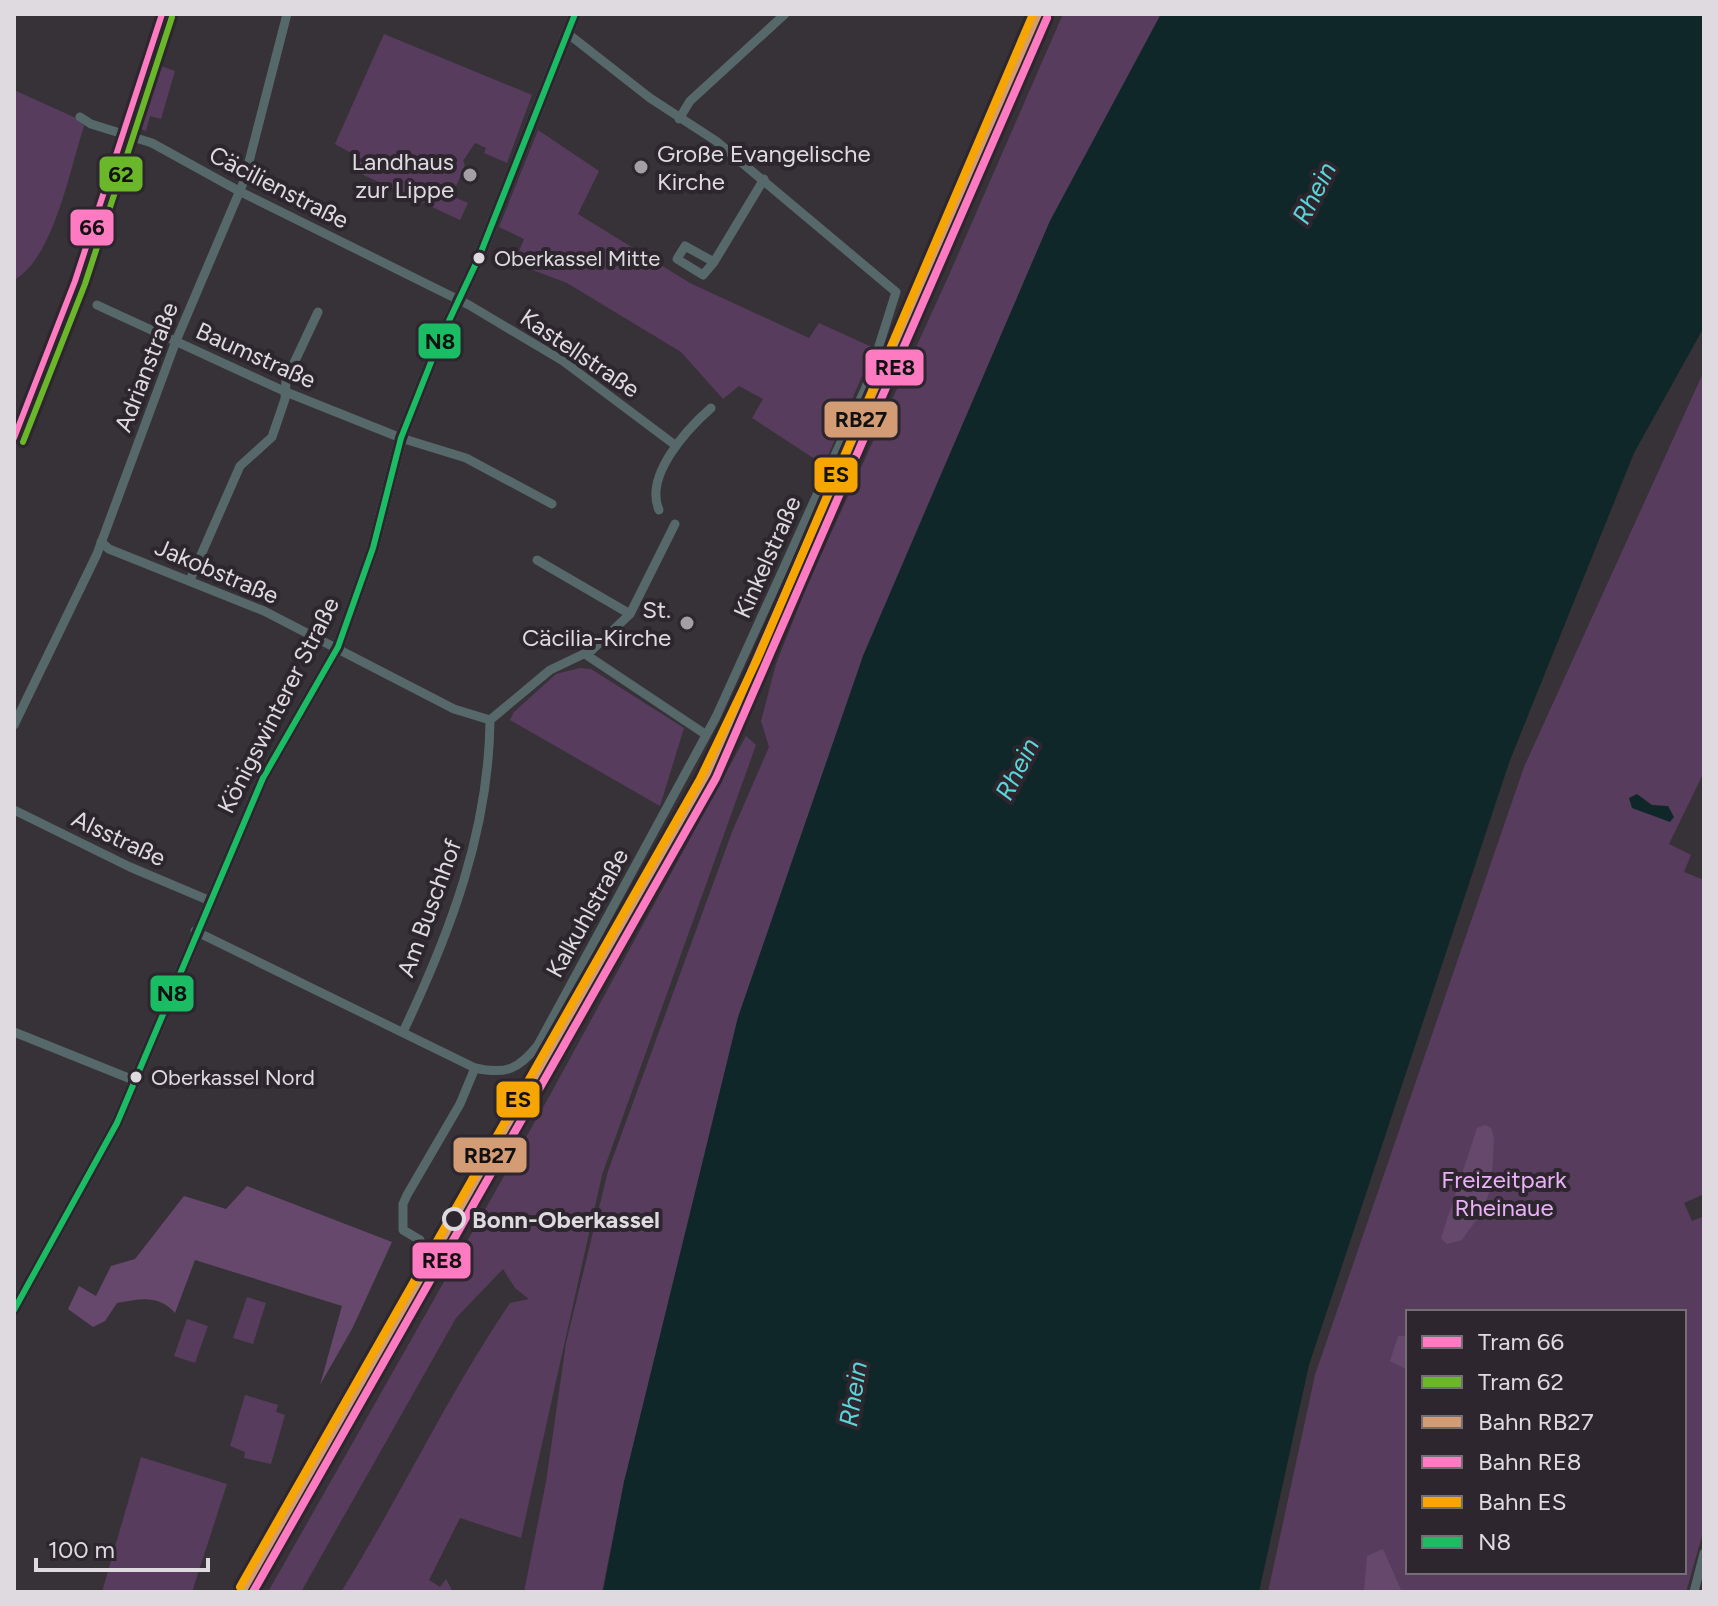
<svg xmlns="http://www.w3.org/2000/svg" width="1718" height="1606" viewBox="0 0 1718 1606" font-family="Figtree,sans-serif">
	<rect width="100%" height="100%" fill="#363237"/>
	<!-- green -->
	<g fill="#583c5e" fill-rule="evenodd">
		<path d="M1063,14h98l-111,207 -187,435 -239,826 -22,110h-78l22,-110 20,-139 42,-172 124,-339 37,-85 -8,-26 15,-57 30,-76 143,-313z"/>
		<path d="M384,34l148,61 -25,68 -23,-10 2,-5 -11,-5 -12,18 2,4 -13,31 16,7 -8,17 -105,-49 7,-12 -27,-15z"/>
		<path d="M158,65l17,6 -14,48 -11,-3 -4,15 -8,-3z"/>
		<path d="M14,90l64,29 6,7c-14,42 -30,132 -70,154z"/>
		<path d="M538,130l61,41 -21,43 112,69 119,55 10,-15 55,25 -50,117 -72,-47 11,-19 -24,-13 -16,13 -42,-47 -114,-69 -53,-20 10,-24 -25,-12z"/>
		<path d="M1704,371v401l-35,72 22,11 -7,17 20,8v314l-20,9 8,18 12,-5v313l-18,63h-418l47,-217 209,-608zM1408,1312h276v260h-276z"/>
		<path d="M580,668l11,1 93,59 -24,78 -150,-86 4,-8 42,-38z"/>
		<path d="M746,736l10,9 -154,430 -81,363 -61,-20 -31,62 11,7 6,-8 7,13h-112c59,-95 106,-196 169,-289l19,-4 -14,-11 -12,-19 -47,49 -155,274h-33l282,-497z"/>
		<path d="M247,1297l19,6 -13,41 -20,-6z"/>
		<path d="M187,1319l21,7 -13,37 -21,-7z"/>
		<path d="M245,1395l33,10 -2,7 9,3 -14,49 -27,-6 1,-6 -15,-6z"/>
		<path d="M141,1457l86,27 -35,108h-90z"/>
	</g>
	<!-- forest -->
	<g fill="#66486d">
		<path d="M1485,1125l6,3c5,12 2,19 2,31 -3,43 -6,46 -31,81l-15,4 -6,-6 36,-110z"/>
		<path d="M247,1186l145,56 -39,85 -33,58 22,-79 -147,-46 -20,53c-17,-19 -35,-14 -58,-10l-12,18 -12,6 -25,-18 11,-23 17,10 15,-30 24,-7 49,-63 42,13z"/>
		<path d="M1398,1336h10v34l-18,-9z"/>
		<path d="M1383,1549l19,43h-38l3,-36z"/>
	</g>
	<!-- water -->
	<g fill="#0f2728">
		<path d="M1161,14h543v313l-70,126 -124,307 -201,605 -50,227h-656l21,-110 114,-465 125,-361 187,-435z"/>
		<path d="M1637,794l15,11 16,1 6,11 -4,5 -38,-14 -3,-10z"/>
	</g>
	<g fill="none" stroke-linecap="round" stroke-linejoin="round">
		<!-- street -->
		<g stroke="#566869" stroke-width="9">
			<path d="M80,117l11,7 61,19 87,48 230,114 94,56 112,84"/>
			<path d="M679,119l11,-18 95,-87"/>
			<path d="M714,262l-11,13 -26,-16 8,-13 29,16 50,-83"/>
			<path d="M97,305l189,87 115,46 65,20 86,46"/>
			<path d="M659,510c-15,-34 28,-81 52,-102"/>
			<path d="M101,542l8,7 155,62 190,98 36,11"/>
			<path d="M537,560l93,54"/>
			<path d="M190,580l50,-114 32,-29 13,-38 1,-19 32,-68"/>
			<path d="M585,654l120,80"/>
			<path d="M14,725l83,-171 79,-213 68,-160 43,-167"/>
			<path d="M14,810l116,57 78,33"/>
			<path d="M195,931l280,137c31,7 44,1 63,-23l178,-328 150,-330 30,-95 -180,-151 -66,-43 -83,-65"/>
			<path d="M14,1032l122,49"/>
			<path d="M403,1032c47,-99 86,-201 87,-312l60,-50 42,-20 38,-36 45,-90"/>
			<path d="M420,1240l-17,-10v-26l4,-9 53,-91 15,-36"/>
			<path d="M1694,1592l10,-39"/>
		</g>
		<!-- secondary -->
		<path stroke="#5c7374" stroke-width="12" d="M14,1310l103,-187 146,-345 75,-131 35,-99 28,-110 38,-96 40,-85 96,-243"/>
		<!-- bus-1 casing -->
		<g stroke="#2d262e" stroke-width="12">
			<path id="bus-1" d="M14,1310l103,-187 146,-345 75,-131 35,-99 28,-110 38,-96 40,-85 96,-243"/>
		</g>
		<!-- bus-1 -->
		<use href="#bus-1" stroke="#1abc64" stroke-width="6"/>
		<!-- rail-1 casing -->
		<g stroke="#2d262e" stroke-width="14">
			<path id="rail-1" d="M242,1592l465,-819 331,-759"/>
		</g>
		<!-- rail-2 casing -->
		<g stroke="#2d262e" stroke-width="14">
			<path id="rail-2" d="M253,1592l463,-814 331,-760"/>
		</g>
		<!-- rail-3 casing -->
		<g stroke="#2d262e" stroke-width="14">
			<path id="rail-3" d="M240,1587l460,-808 57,-119 276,-646"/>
		</g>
		<!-- rail-1 -->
		<use href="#rail-1" stroke="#d39c74" stroke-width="8"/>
		<!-- rail-2 -->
		<use href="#rail-2" stroke="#fe7ac1" stroke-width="8"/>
		<!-- rail-3 -->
		<use href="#rail-3" stroke="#f7a600" stroke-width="8"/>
		<!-- tram-1 casing -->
		<g stroke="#2d262e" stroke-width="12">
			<path id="tram-1" d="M14,438l61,-157 87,-267"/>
		</g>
		<!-- tram-2 casing -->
		<g stroke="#2d262e" stroke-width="12">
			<path id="tram-2" d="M23,442l62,-158 87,-267"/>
		</g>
		<!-- tram-1 -->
		<use href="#tram-1" stroke="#fe7ac1" stroke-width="6"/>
		<!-- tram-2 -->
		<use href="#tram-2" stroke="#6ab72a" stroke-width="6"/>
	</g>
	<!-- markers -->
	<g fill="#a49fa5" stroke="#2d262e" stroke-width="3">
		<circle cx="641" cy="167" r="8"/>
		<circle cx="470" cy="175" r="8"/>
		<circle cx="687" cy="623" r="8"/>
	</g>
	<g fill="#dfdae0" stroke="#2d262e" stroke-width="3">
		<circle cx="479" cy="258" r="7"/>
		<circle cx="136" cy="1077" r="7"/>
	</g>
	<circle fill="#2d262e" stroke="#dfdae0" stroke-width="4" cx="454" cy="1219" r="10"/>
	<g text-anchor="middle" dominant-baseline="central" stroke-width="8" stroke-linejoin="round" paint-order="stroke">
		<!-- bus labels -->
		<g font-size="22" fill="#dfdae0" stroke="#2d262e" text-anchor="start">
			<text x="494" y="258">Oberkassel Mitte</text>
			<text x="151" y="1077">Oberkassel Nord</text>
		</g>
		<!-- poi labels -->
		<g font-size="24" fill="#dfdae0" stroke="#2d262e" text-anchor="end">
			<text x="657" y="153" text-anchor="start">Große Evangelische<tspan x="657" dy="28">Kirche</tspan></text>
			<text x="454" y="161">Landhaus<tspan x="454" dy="28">zur Lippe</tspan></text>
			<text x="671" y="609">St.<tspan x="671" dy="28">Cäcilia-Kirche</tspan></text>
		</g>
		<!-- street labels -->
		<g font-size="24" fill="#dfdae0" stroke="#2d262e">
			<text transform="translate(279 187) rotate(27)">Cäcilienstraße</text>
			<text transform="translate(580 353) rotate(34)">Kastellstraße</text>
			<text transform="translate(256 355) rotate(24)">Baumstraße</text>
			<text transform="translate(146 367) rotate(-69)">Adrianstraße</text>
			<text transform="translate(767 557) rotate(-66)">Kinkelstraße</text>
			<text transform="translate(217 571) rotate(23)">Jakobstraße</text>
			<text transform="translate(278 705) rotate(-63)">Königswinterer Straße</text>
			<text transform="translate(119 838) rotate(25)">Alsstraße</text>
			<text transform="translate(429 908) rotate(-70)">Am Buschhof</text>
			<text transform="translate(587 913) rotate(-61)">Kalkuhlstraße</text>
		</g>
		<!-- park labels -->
		<g font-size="24" fill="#eab2f6" stroke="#2d262e">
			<text x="1504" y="1179">Freizeitpark<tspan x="1504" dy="28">Rheinaue</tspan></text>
		</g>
		<!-- stop labels -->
		<g font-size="24" font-weight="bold" fill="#dfdae0" stroke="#2d262e" text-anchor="start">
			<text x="472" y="1219">Bonn-Oberkassel</text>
		</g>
		<!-- water labels -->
		<g font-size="26" font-style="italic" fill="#58d6d8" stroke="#2d262e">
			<text transform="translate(1314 193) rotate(-63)">Rhein</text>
			<text transform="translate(1017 769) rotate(-63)">Rhein</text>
			<text transform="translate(853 1394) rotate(-81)">Rhein</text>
		</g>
	</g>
	<g stroke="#2d262e" stroke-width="3">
		<rect x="98" y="155" width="46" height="38" rx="8" fill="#6ab72a"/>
		<rect x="69" y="208" width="46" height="39" rx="8" fill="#fe7ac1"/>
		<rect x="417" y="322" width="45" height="38" rx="8" fill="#1abc64"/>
		<rect x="864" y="348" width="61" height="39" rx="8" fill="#fe7ac1"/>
		<rect x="823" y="400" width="76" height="39" rx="8" fill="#d39c74"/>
		<rect x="813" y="456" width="46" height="38" rx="8" fill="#f7a600"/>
		<rect x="149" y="974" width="46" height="39" rx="8" fill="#1abc64"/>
		<rect x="495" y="1080" width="46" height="39" rx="8" fill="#f7a600"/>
		<rect x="452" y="1136" width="76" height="38" rx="8" fill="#d39c74"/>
		<rect x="411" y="1241" width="61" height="39" rx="8" fill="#fe7ac1"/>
	</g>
	<g font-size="22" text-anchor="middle" font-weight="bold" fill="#111">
		<text x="121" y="182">62</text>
		<text x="92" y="235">66</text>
		<text x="440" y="349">N8</text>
		<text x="895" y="375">RE8</text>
		<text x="861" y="427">RB27</text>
		<text x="836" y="482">ES</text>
		<text x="172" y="1001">N8</text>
		<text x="518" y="1107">ES</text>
		<text x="490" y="1163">RB27</text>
		<text x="442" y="1268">RE8</text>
	</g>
	<!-- border -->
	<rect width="1718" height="1606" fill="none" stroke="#dfdae0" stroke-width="32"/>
	<!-- legend -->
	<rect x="1406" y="1310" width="280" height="264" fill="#2d262e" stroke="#746e75" stroke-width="2"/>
	<rect x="1422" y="1336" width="40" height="12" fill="#fe7ac1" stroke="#746e75" stroke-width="2"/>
	<text x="1478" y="1350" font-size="24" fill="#dfdae0">Tram 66</text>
	<rect x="1422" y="1376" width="40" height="12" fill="#6ab72a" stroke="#746e75" stroke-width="2"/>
	<text x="1478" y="1390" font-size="24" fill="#dfdae0">Tram 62</text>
	<rect x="1422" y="1416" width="40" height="12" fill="#d39c74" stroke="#746e75" stroke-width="2"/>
	<text x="1478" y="1430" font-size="24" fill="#dfdae0">Bahn RB27</text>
	<rect x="1422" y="1456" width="40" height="12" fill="#fe7ac1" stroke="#746e75" stroke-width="2"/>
	<text x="1478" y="1470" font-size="24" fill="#dfdae0">Bahn RE8</text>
	<rect x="1422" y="1496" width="40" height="12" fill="#f7a600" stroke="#746e75" stroke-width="2"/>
	<text x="1478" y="1510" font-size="24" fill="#dfdae0">Bahn ES</text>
	<rect x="1422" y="1536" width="40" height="12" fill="#1abc64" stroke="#746e75" stroke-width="2"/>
	<text x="1478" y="1550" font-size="24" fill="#dfdae0">N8</text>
	<!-- scale -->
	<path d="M36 1558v12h172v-12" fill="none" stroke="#dfdae0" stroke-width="4"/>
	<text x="48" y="1558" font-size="24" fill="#dfdae0" stroke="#2d262e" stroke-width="6" paint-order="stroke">100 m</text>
</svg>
